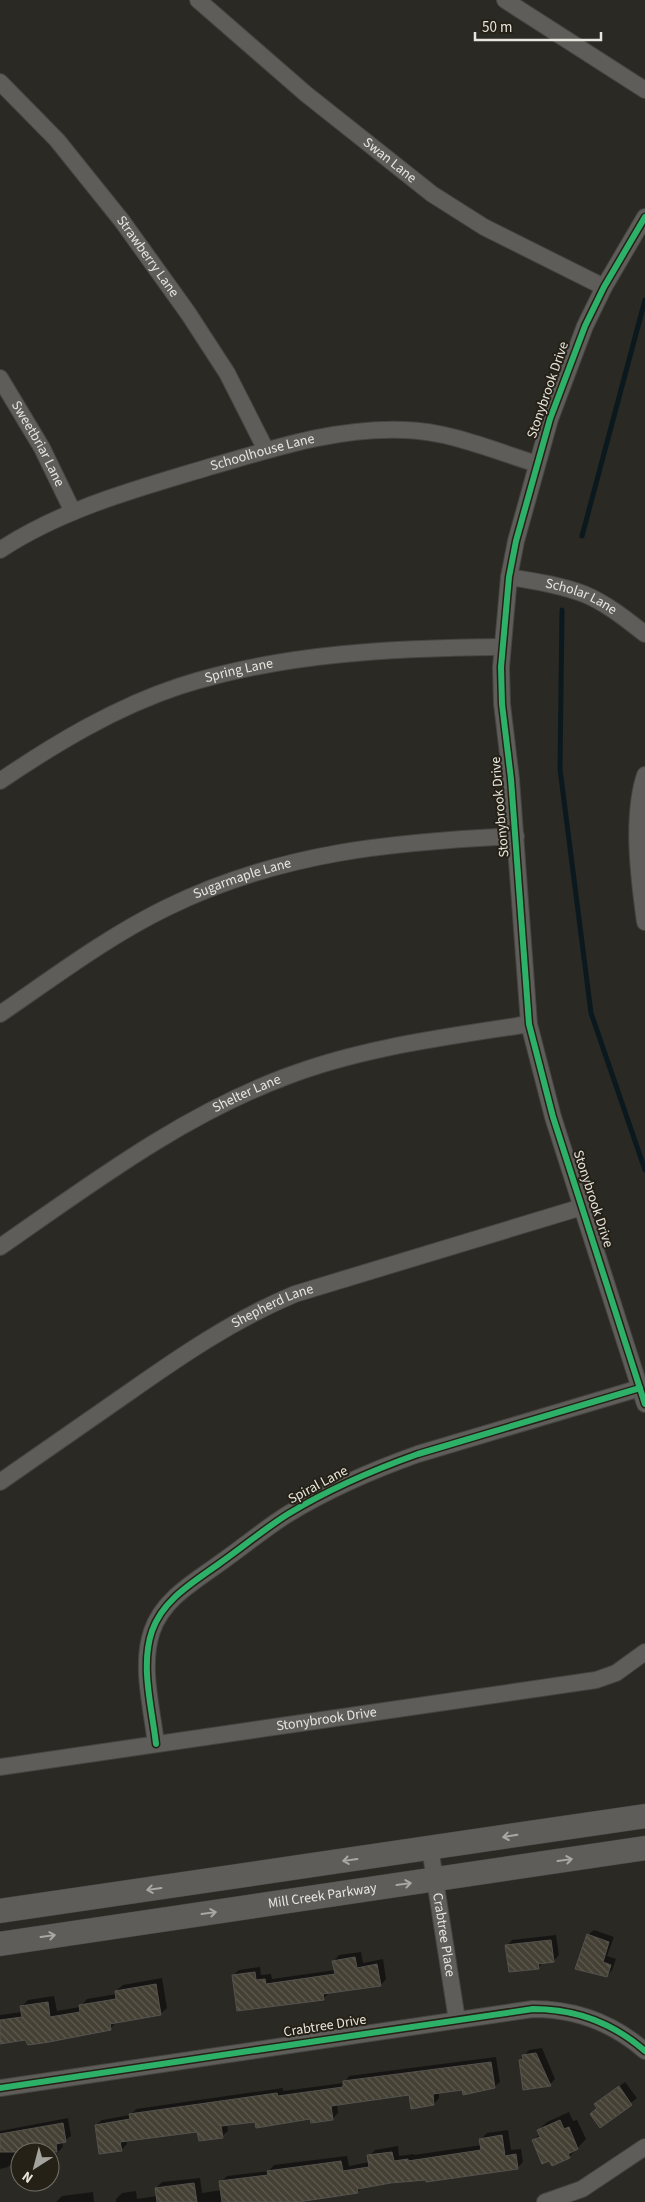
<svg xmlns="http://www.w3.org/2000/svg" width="645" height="2202" viewBox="0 0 645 2202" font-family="'Source Sans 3',sans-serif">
	<defs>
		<pattern id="building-back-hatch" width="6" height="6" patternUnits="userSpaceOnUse" patternTransform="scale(1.25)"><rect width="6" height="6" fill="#444034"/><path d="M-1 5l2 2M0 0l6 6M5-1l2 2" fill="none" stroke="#5f5b51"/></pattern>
	</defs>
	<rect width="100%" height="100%" fill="#2a2924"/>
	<!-- shadow -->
	<g fill="#0007">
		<path d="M594,1930l20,7 -7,19 9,3 -4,11 -5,6 -19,-41z"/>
		<path d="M556,1935l3,20 -6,6 -9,1 -6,6 -31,-22 5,-6z"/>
		<path d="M361,1952l2,11 20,-4 3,20 -5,6 -52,8 -6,6 -85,11 -5,-35 6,-5 21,-3 1,8 10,-1 1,5 63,-9 -1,-9 5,-6z"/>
		<path d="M162,1978l5,30 -7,6 -43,7 -7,8 -110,14v-28l22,-3 -1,-5 7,-7 26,-4 3,15 23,-4 7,-8 30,-5 -1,-3 7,-6z"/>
		<path d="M542,2048l13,31 -5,5 -30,-24 9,-10z"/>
		<path d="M496,2057l4,25 -6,5 -55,5v6l-5,6 -24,-10 -73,9 1,10 -5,5 -22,-1 -84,7 1,7 -6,5 -23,-5 -73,9 1,4 -6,6 -25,-25 6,-5 28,-5 6,-6 147,-21v3l61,-8 5,-7z"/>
		<path d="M625,2082l12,16 -37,29 -4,-23z"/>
		<path d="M569,2112l4,9 4,-1 9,19 -17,18 -36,-17 7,-6 -2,-4 9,-8z"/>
		<path d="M68,2118l3,18 -9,6 1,5 -6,6 -37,-1v3l-7,1v6l-5,5 -8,2v-38z"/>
		<path d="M508,2130l3,20 10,-1 2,13 -6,6 -154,19 -6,5 -61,10h-180v-3l6,-6 14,-2 1,8 20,-3 -1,-8 6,-6 38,-4 2,15 20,-3 -1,-8 6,-6 42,-5 5,-6 73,-9 2,10 21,-4 -1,-6 6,-6 23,-4 1,10 15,-2v1l68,-10 -1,-6 6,-6z"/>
		<path d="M93,2192l1,10h-38l6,-6z"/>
	</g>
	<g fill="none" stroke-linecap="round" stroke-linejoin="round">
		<!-- stream -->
		<g stroke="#0b191e" stroke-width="5">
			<path d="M582,536l63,-236"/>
			<path d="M562,610l-2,159 31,244 54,157"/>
		</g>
	</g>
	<!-- building -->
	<g fill="url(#building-back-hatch)" stroke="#54524e">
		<path d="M587,1934l22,8 -6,20 8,3 -4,12 -32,-8z"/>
		<path d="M551,1940l3,22 -16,2 1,5 -30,3 -4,-27z"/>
		<path d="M355,1957l2,11 20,-4 4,22 -58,8 1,6 -87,11 -5,-36 23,-3 1,8 9,-1 1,5 69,-10 -3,-13z"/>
		<path d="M156,1984l5,31 -51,9 1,6 -62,12 -21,3 -3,-5 -25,4v-24l22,-3 -2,-11 28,-4 2,15 30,-5 -1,-7 37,-6 -1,-8z"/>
		<path d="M536,2053l15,33 -28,4 -4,-30 4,-1 -1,-4z"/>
		<path d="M491,2062l4,26 -32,7 -1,-5 -29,4 1,11 -23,4 -2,-14 -78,11 2,14 -22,3 -1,-4 -54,9 -1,-6 -34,4 2,12 -24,3 -2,-9 -77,10 2,9 -23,3 -4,-29 35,-6 -1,-5 148,-21 1,3 65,-9v-6z"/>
		<path d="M619,2086l13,19 -32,23 -10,-14 7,-6 -3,-4z"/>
		<path d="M560,2120l4,9 5,-2 9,22 -10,5 2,4 -18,8 -3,-5 -7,3 -10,-24 8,-3 -3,-7z"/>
		<path d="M63,2123l3,19 -10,2 1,8h-57v-18z"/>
		<path d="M502,2135l3,21 11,-2 2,15 -92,13v-2l-35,3 -34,6 1,4 -60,9h-76l-3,-21 49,-6 -1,-4 74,-10 2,10 26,-4 -2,-12 25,-3 2,9 14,-2v2l73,-11 -2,-11z"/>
		<path d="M194,2183l3,19h-40l-2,-14z"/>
	</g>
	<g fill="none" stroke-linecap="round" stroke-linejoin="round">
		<!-- street casing -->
		<g stroke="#454440" stroke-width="18">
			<g id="street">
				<path id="s1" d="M198,0l108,94 126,100 52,33 120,60"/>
				<path d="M505,0l140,90"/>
				<path id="s2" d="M0,82l57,58 65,81 66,92 39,60 39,77"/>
				<path d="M645,217l-41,70 -19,39 -35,93 -34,122 -7,36 -8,90 1,37 9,75 18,245 24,93 92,287"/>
				<path id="s3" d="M0,378l42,70 31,64"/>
				<path id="s4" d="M0,550c62,-41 136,-61 206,-82 66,-19 130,-41 199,-38 44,1 90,21 132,34"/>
				<path id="s5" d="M509,577c25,4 51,8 75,17 22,9 42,25 61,40"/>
				<path d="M645,775c-14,42 -6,104 0,147"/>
				<path id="s6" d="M0,781c56,-38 116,-74 180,-95 102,-33 215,-38 322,-39"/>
				<path id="s7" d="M0,1014c54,-37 107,-77 166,-106 114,-56 226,-66 350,-72"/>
				<path id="s8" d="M0,1247c91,-63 181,-131 285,-170 78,-30 162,-40 244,-53"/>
				<path id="s9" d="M0,1482c43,-30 86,-60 128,-89 54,-38 107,-74 167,-99l287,-87"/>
				<path d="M156,1744c-4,-36 -16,-78 -4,-113 11,-32 42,-49 68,-68 23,-16 44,-34 68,-49 41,-25 85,-44 130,-60l222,-66"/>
				<path id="s10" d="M0,1767l596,-87 20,-7 29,-21"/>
				<path id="s11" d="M430,1848l27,172"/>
				<path d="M0,2088l533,-79c43,0 79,13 112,42"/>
				<path d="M545,2202l37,-13 63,-42"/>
			</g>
		</g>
		<!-- secondary casing -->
		<g stroke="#454440" stroke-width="25">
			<g id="secondary">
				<path d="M0,1911l645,-95"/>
				<path id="s12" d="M0,1944l645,-96"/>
			</g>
		</g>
		<!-- street -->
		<use href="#street" stroke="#5f5d59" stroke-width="16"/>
		<!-- secondary -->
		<use href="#secondary" stroke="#5f5d59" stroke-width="24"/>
		<!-- cycleway casing -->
		<g stroke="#252117" stroke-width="9">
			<g id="cycleway">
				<path d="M645,217l-41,70 -19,39 -35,93 -34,122 -7,36 -8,90 1,37 9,75 18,245 24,93 92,287"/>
				<path d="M156,1744c-4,-36 -16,-78 -4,-113 11,-32 42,-49 68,-68 23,-16 44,-34 68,-49 41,-25 85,-44 130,-60l222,-66"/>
				<path d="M0,2088l533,-79c43,0 79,13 112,42"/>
			</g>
		</g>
		<!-- cycleway -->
		<use href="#cycleway" stroke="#2db169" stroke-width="6"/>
	</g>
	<!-- one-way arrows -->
	<defs><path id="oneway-shaft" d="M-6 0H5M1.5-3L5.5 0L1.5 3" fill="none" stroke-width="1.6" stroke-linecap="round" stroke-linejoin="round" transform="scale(1.25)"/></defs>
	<g stroke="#aaa8a2">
		<use href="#oneway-shaft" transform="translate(510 1836) rotate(171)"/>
		<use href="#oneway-shaft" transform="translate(350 1860) rotate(172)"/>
		<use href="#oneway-shaft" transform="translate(565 1860) rotate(-8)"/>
		<use href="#oneway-shaft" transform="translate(404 1884) rotate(-8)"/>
		<use href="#oneway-shaft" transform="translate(154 1889) rotate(172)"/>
		<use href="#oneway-shaft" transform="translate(209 1913) rotate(-8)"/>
		<use href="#oneway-shaft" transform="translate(48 1936) rotate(-8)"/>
	</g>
	<g text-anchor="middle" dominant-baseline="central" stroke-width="4" stroke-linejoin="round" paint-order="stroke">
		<!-- street labels -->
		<g font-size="14" fill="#e7e5de" stroke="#252117">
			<text stroke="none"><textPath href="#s1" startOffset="250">Swan Lane</textPath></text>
			<text stroke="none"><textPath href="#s2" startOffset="229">Strawberry Lane</textPath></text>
			<text transform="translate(548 390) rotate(-71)">Stonybrook Drive</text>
			<text stroke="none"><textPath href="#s3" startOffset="76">Sweetbriar Lane</textPath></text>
			<text stroke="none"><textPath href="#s4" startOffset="281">Schoolhouse Lane</textPath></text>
			<text stroke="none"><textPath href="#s5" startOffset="75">Scholar Lane</textPath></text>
			<text stroke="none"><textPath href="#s6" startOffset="265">Spring Lane</textPath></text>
			<text transform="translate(500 807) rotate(-95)">Stonybrook Drive</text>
			<text stroke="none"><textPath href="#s7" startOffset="279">Sugarmaple Lane</textPath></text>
			<text stroke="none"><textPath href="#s8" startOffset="291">Shelter Lane</textPath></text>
			<text transform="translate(593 1199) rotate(72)">Stonybrook Drive</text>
			<text stroke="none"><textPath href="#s9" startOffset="325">Shepherd Lane</textPath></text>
			<text transform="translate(318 1485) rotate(-28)">Spiral Lane</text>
			<text stroke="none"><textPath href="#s10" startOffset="330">Stonybrook Drive</textPath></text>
			<text stroke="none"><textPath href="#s12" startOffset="326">Mill Creek Parkway</textPath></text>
			<text stroke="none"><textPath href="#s11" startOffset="88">Crabtree Place</textPath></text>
			<text transform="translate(325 2026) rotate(-9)">Crabtree Drive</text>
		</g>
	</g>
	<!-- north arrow -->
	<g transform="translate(35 2167) rotate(216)"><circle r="24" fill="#252117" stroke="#736f67"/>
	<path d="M0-4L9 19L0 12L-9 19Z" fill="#a5a39d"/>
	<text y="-8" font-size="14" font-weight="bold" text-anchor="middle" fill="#e7e5de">N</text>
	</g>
	<!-- scale -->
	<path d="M475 32v8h126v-8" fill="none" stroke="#e7e5de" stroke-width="2.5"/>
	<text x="482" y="32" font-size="15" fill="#e7e5de" stroke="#252117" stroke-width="4" paint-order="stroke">50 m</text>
</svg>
